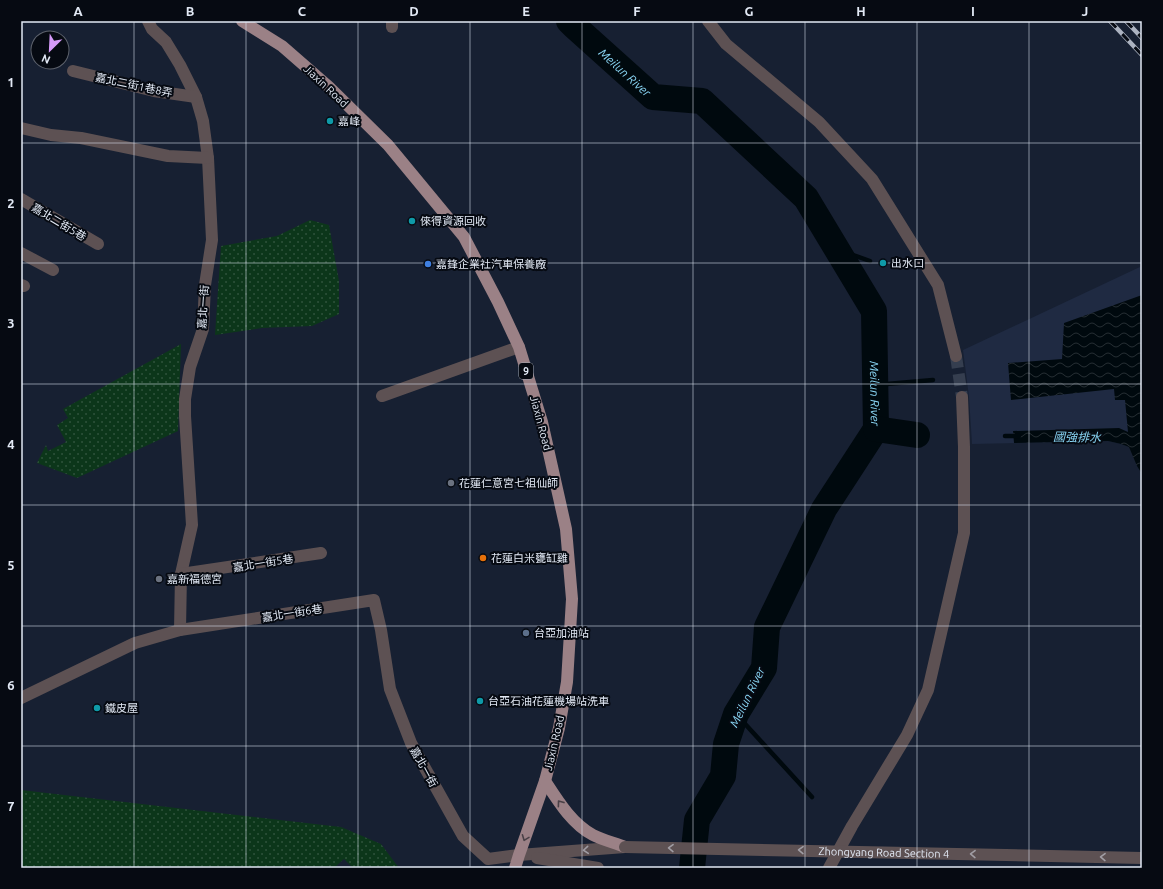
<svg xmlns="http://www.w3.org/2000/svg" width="1163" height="889" viewBox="0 0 1163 889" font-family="Ubuntu,'Noto Sans TC',sans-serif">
	<defs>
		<pattern id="grass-dots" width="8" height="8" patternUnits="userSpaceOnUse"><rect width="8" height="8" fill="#0c361a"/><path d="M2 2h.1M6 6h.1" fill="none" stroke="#2f533c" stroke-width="1.8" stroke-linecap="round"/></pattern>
		<pattern id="water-waves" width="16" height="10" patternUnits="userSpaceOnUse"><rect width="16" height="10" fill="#00090e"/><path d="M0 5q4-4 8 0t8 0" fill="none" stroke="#252d32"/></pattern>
	</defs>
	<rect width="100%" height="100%" fill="#172032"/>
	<!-- built -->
	<path fill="#1f2a42" d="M1142,266v180l-13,1 -8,-3 -13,-3 -136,3 -3,-47 -6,-47z"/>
	<!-- grass -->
	<g fill="url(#grass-dots)">
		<path d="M310,220l19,5 10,56v33l-27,12 -50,2 -47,7 6,-89 56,-10z"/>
		<path d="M181,344l-3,87 -101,47 -40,-15 9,-18 2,6 18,-9 -9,-17 11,-7 -5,-9z"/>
		<path d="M21,790l320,37 40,17 18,24h-46l-9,-9 -10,9h-313z"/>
	</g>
	<!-- water -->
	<path fill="url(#water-waves)" d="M1142,295v179l-5,-8 -8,-19 -8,-3 -13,-3 -94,2 -1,-12 106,-3 9,4 -3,-32h-10l-1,-11 -103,11 -3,-37 54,-4 2,-36z"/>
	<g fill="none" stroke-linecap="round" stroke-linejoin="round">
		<!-- stream -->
		<g stroke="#00090e" stroke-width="4.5">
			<path d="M836,249l34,12"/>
			<path d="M875,385l58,-5"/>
			<path d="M1005,436h14"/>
			<path d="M736,714l76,83"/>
		</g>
		<!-- river -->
		<g stroke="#00090e" stroke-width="26">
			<path id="s1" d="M569,21l5,5 79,71 49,4 104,97 68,113 2,118 -52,80 -57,118 -3,41 -28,46 -10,30 -3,32 -26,44 -5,48"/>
			<path d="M876,429l41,6"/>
		</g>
		<!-- minor-tunnel -->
		<path stroke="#353e4f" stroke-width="12" stroke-dasharray="12 6" stroke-linecap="butt" d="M956,356l6,41"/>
		<!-- minor -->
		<g stroke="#5d5153" stroke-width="12">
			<path d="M148,21l4,8 14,13 14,23 16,32 7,24 5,37 4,82 -7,45 -2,44 -13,38 -5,32v17l7,109 -11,49 -1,56"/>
			<path d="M392,21v6"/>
			<path d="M708,21l18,23 93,78 53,57 66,106 18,71"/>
			<path d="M73,71l81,20 42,6"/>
			<path d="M21,128l30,7 30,3 87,18 40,2"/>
			<path d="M21,199l77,45"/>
			<path d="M21,253l32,17"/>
			<path d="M21,285l3,1"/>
			<path d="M382,396l137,-49"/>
			<path d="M181,574l140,-21"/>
			<path d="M21,698l114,-55 45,-13 194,-30 7,30 9,59 21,54 52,93 25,23 31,-4"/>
			<path d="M829,868l23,-42 55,-91 21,-45 36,-157v-86l-2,-50"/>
		</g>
		<!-- tertiary -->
		<g stroke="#5d5153" stroke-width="12">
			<path d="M519,855l106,-8"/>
			<path d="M537,858l61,10"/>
		</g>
		<!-- primary -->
		<g stroke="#9b8186" stroke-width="12">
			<path d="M242,21l40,25 47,41 59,58 76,92 34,65 21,45 23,75 24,107 6,70 -5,83 -8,46 -14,53 -26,74 -4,13"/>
			<path d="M545,781c13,20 27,43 48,54 10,5 22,8 32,12"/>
		</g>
		<!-- rail casing -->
		<g stroke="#acb3c1" stroke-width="4.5">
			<g id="rail">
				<path d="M1110,21l32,34"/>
				<path d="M1126,21l16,17"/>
			</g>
		</g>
		<!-- rail -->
		<use href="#rail" stroke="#060a12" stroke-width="3" stroke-dasharray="9" stroke-linecap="butt"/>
		<!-- tertiary-bridge -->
		<path stroke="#5d5153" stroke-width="12" id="s2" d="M625,847l517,11"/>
	</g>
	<!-- one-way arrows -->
	<defs><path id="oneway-chevron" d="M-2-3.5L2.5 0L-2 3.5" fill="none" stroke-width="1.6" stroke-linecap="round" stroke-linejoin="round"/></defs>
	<g stroke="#494046">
		<use href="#oneway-chevron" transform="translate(560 803) rotate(-126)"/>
		<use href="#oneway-chevron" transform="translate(525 838) rotate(111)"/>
	</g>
	<g stroke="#a09da4">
		<use href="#oneway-chevron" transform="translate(671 848) rotate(-179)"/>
		<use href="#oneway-chevron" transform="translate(586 850) rotate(175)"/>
		<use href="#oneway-chevron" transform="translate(801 850) rotate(-179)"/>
		<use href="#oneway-chevron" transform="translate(973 854) rotate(-179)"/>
		<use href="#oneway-chevron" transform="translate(1103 857) rotate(-179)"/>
	</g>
	<!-- grid -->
	<path fill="none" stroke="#e2e9f5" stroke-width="1" stroke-opacity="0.55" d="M134,21v847M246,21v847M358,21v847M470,21v847M582,21v847M693,21v847M805,21v847M917,21v847M1029,21v847M21,143h1121M21,263h1121M21,384h1121M21,505h1121M21,626h1121M21,746h1121"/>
	<!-- markers -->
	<g fill="#0f9aa8" stroke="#060a12" stroke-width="1.5">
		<circle cx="330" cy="121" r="4"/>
		<circle cx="412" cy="221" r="4"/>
		<circle cx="883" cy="263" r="4"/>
		<circle cx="480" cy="701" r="4"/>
		<circle cx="97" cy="708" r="4"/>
	</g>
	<circle fill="#3f7fe0" stroke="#060a12" stroke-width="1.5" cx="428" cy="264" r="4"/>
	<g fill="#6b7280" stroke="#060a12" stroke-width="1.5">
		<circle cx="451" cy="483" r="4"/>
		<circle cx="159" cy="579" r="4"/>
	</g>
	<circle fill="#e8710a" stroke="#060a12" stroke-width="1.5" cx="483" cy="558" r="4"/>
	<circle fill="#5c6f8a" stroke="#060a12" stroke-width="1.5" cx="526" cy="633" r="4"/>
	<g text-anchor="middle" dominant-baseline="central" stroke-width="4" stroke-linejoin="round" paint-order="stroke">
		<!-- shield labels -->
		<rect fill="#060a12" stroke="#a0a6b1" stroke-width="1" x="519" y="363" width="14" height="16" rx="3"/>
		<g font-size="10" font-weight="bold" fill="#e2e9f5">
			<text x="526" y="371">9</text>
		</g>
		<!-- street labels -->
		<g font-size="11" fill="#e2e9f5" stroke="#060a12">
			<text transform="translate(134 85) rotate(12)">嘉北二街1巷8弄</text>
			<text transform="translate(326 86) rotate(43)">Jiaxin Road</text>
			<text transform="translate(59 222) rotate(31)">嘉北二街5巷</text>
			<text transform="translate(203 307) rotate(-86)">嘉北一街</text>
			<text transform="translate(541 423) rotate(75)">Jiaxin Road</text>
			<text transform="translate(263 563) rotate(-9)">嘉北一街5巷</text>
			<text transform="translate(292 613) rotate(-9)">嘉北一街6巷</text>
			<text transform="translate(554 743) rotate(-77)">Jiaxin Road</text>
			<text transform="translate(424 767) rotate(61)">嘉北一街</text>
			<text stroke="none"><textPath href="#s2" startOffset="259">Zhongyang Road Section 4</textPath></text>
		</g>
		<!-- poi labels -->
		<g font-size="11" fill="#e2e9f5" stroke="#060a12" text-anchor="start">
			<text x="338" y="121">嘉峰</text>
			<text x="420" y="221">倈得資源回收</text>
			<text x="891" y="263">出水口</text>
			<text x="436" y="264">嘉鋒企業社汽車保養廠</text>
			<text x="459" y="483">花蓮仁意宮七祖仙師</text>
			<text x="491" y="558">花蓮白米甕缸雞</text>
			<text x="167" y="579">嘉新福德宮</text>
			<text x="534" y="633">台亞加油站</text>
			<text x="488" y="701">台亞石油花蓮機場站洗車</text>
			<text x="105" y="708">鐵皮屋</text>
		</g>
		<!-- water labels -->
		<g font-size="12" font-style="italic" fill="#88d4f3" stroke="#060a12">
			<text stroke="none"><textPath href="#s1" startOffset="76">Meilun River</textPath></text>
			<text stroke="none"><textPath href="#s1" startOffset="519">Meilun River</textPath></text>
			<text transform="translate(1077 437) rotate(1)">國強排水</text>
			<text transform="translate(747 697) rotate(-64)">Meilun River</text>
		</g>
	</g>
	<!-- border -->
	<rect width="1163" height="889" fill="none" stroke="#060a12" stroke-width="44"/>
	<!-- north arrow -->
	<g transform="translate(50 50) rotate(204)"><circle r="19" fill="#060a12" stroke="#5e636d"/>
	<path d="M0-3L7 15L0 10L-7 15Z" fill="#d69bf9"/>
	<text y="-6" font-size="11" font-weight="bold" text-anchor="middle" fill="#e2e9f5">N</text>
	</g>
	<rect x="22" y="22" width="1119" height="845" fill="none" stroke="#e2e9f5" stroke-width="1.5"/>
	<g font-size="13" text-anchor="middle" font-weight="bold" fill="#e2e9f5">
		<text x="78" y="16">A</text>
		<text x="190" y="16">B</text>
		<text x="302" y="16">C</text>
		<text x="414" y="16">D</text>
		<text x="526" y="16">E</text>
		<text x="637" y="16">F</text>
		<text x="749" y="16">G</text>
		<text x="861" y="16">H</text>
		<text x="973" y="16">I</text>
		<text x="1085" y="16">J</text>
		<text x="11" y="87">1</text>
		<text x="11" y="208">2</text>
		<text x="11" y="328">3</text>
		<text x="11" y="449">4</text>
		<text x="11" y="570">5</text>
		<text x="11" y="690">6</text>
		<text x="11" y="811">7</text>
	</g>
</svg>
